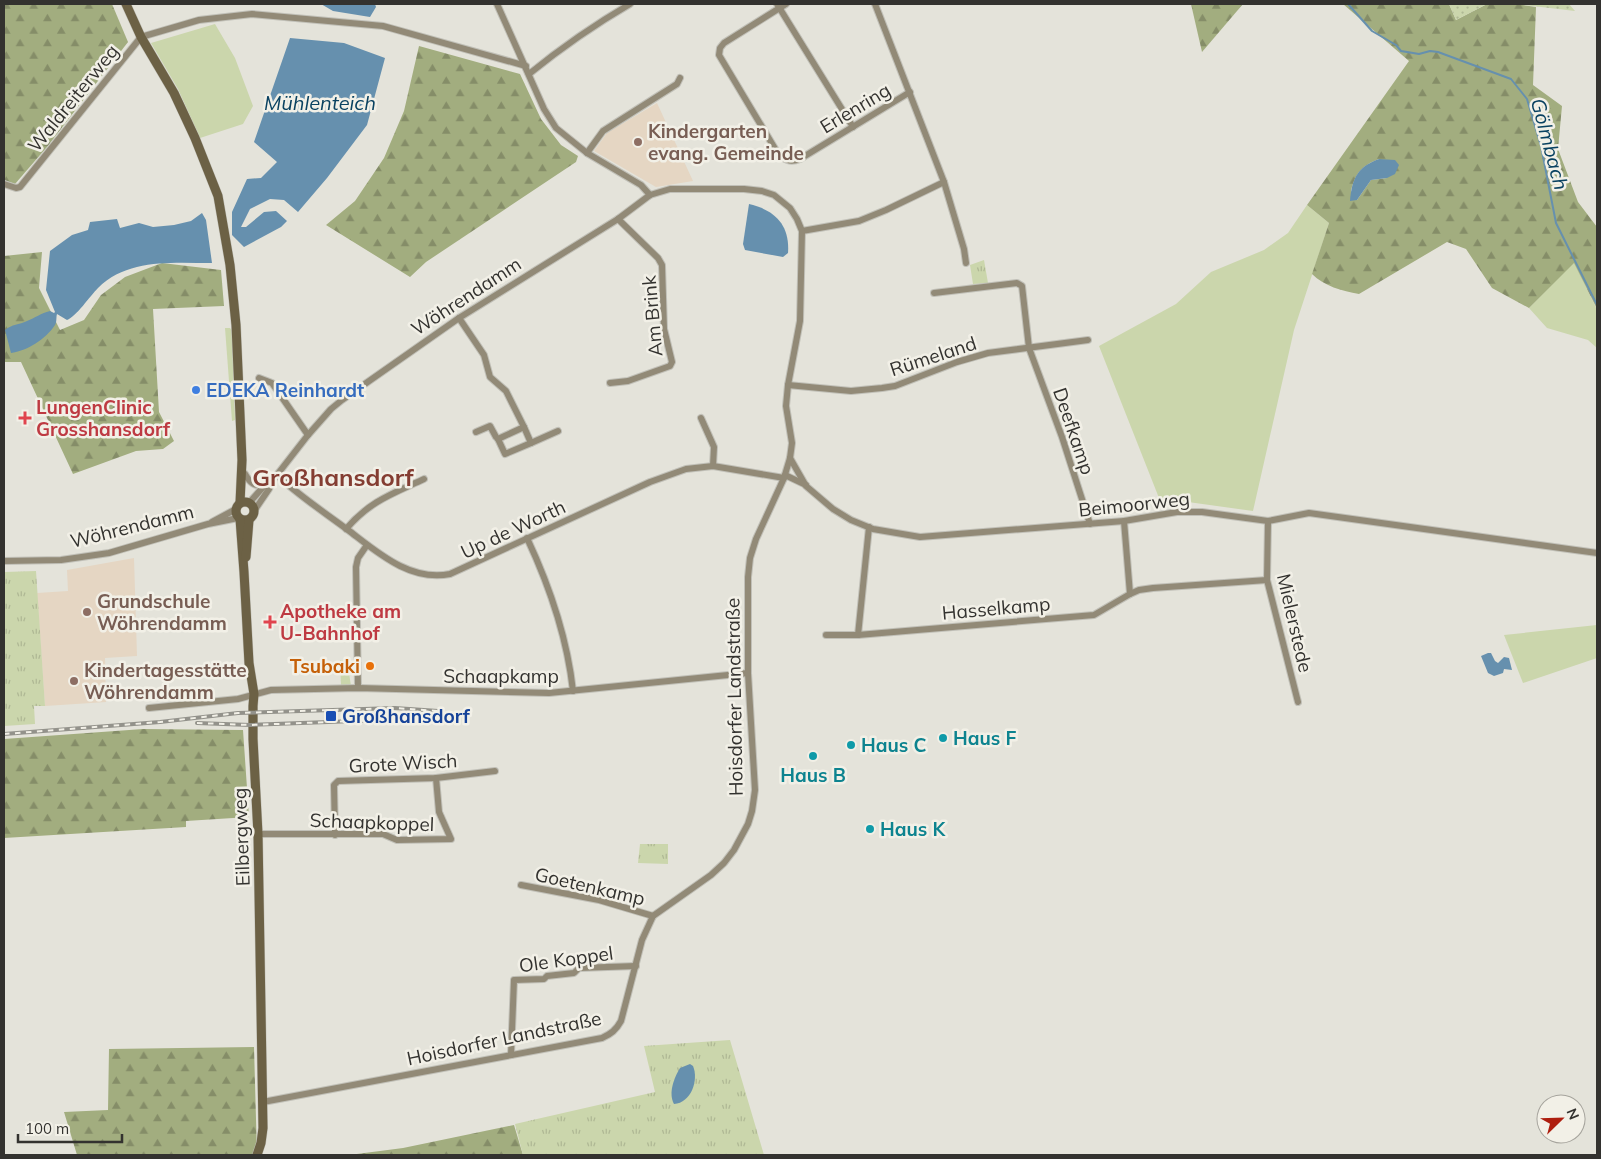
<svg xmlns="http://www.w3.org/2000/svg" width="1601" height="1159" viewBox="0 0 1601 1159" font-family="Mulish,sans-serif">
	<defs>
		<pattern id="forest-firs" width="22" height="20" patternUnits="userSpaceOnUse" patternTransform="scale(1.25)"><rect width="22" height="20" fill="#a2ad7f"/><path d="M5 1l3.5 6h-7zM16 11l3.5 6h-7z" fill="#858d68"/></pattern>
		<pattern id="park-tufts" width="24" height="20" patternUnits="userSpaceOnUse" patternTransform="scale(1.25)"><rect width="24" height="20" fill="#cbd6ac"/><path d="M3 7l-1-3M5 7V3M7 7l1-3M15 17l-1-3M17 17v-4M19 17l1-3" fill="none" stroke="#afb894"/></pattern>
		<pattern id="garden-dots" width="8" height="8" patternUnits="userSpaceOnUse" patternTransform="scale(1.25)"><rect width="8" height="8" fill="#cbd6ac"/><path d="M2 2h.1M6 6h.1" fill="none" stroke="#afb894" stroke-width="1.8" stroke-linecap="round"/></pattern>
	</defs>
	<rect width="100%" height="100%" fill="#e4e3da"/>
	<!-- education -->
	<g fill="#e5d6c3">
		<path d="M657,103l36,78 -37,6 -62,-36 13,-18z"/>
		<path d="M134,558l3,98 -32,2 1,44 -61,4 -8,-113 31,-2 -1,-21z"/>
	</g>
	<!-- grass -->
	<g fill="#cbd6ac">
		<path d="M215,24l20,34 18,48 -10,18 -43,14 -22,-49 -27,-46z"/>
		<path d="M1307,205l22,18 -35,107 -41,181 -94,-13 -60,-152 77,-42 35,-32 53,-22 24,-17z"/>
		<path d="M1574,262l23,48v38l-9,-8 -41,-12 -18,-20z"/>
		<path d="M225,328h5l2,3 3,89 -3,1z"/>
		<path d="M1597,625v33l-74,25 -19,-48z"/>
	</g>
	<!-- forest -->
	<g fill="url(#forest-firs)" fill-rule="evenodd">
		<path d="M4,4h108l16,38 -81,105 -32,37 -11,-4z"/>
		<path d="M1191,4h52l-41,48z"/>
		<path d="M1343,4h106l7,16 31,-16h29l20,3 -3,78 29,21 -4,43 20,53 19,25v82l-23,-46 -45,45 -37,-20 -26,-39 -19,-7 -88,52c-17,-3 -35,-8 -47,-20l17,-51 -22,-18 102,-144zM1379,159l8,19 -16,2 -14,20 -6,-9c4,-17 11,-26 28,-32z"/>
		<path d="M419,46l101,28 21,45 20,26 17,11 -2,6 -150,100 -16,15 -84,-52 29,-24 29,-43 20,-47z"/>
		<path d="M42,252l-3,36 21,42 24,-10 17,-25 24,-18 37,-14 59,7 3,36 -71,3 6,103 15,29 -11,8 -27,2 -63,23 -52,-112h-17v-106z"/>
		<path d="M143,729l100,1 6,87 -63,4v6l-182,11v-99z"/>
		<path d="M254,1047l3,108h-180l-13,-43 44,-2 1,-61z"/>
		<path d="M514,1125l9,30h-174l54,-7z"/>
	</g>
	<!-- park -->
	<g fill="url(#park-tufts)">
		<path d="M984,260l4,23 -15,1 -3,-19z"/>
		<path d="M36,571l9,135h-11l1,18 -31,2v-154z"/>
		<path d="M340,660h7l4,26h-10z"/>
		<path d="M640,844h28v20l-30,-1z"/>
		<path d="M730,1040l34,115h-241l-8,-31 140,-32 -11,-46z"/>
	</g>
	<!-- garden -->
	<g fill="url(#garden-dots)">
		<path d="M1449,4h50h-12l-31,16z"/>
		<path d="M1516,4h53l6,7z"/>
	</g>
	<!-- water -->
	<g fill="#6690ae">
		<path d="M321,4h54l1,3 -6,10 -37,-6z"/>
		<path d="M290,38l54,5 41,15 -18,67 -40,53 -29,34 -14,-12 -14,-1 -20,10 -9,18h5l18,-15 12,-1 11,10 -6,6 -37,20 -12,-12v-23l15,-33 14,-1 16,-16 -23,-20z"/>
		<path d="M1379,159l16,1 4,5 -4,9 -8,4 -16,2 -14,20 -7,1c2,-22 7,-34 29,-42z"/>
		<path d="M749,204c26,6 41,21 39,49l-5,4 -38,-7 -2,-6z"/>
		<path d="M202,213l4,7 6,43c-39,0 -84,-5 -114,25 -8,8 -22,29 -31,32l-10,-6c-1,3 0,8 -2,11 -9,14 -28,26 -44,28l-6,-23c7,-6 14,-5 22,-9 8,-3 14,-8 23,-10l4,2 1,-1 -9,-22 4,-39 22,-16 16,-5 2,-8 27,-3 3,9 19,-5 14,4 21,-2 17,-4z"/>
		<path d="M1488,653h3l4,8 3,2 6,-6 5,1 3,12 -8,-1 -1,4 -9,3 -6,-3 -7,-17z"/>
		<path d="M690,1064l3,2c6,14 -2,37 -19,38 -6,-11 0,-26 6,-36z"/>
	</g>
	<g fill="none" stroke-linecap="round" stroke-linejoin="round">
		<!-- stream -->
		<path stroke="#6690ae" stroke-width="2" d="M1348,4l24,27 24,14 5,6 18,3 11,-3 8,1 73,27 16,20 14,47 15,77 41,82"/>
		<!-- street casing -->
		<g stroke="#c1c0b8" stroke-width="8">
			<g id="street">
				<path d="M497,4l47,105 12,19 31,25 54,32 9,10"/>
				<path d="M777,4l76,123"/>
				<path d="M786,4l-62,39 -4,5 -1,7 58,97c7,8 13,11 23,7l110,-67"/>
				<path d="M875,4l69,178 20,67 2,14"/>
				<path d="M529,74c32,-26 65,-49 101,-70"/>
				<path d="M587,153l16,-22 74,-47 3,-6"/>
				<path d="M4,184l12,4 4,-1 121,-150 58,-17 53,-6 131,12 143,40"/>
				<path d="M802,231l57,-10 27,-11 58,-28"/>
				<path d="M934,293l83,-10 5,3 7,62 33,89 28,87"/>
				<path d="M459,318l25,37 6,22 16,14 18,36 -26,12 7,15 26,-11"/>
				<path d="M259,378l13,5 36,52"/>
				<path d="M610,383l18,-2 42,-15 2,-4 -8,-33 -2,-64 -4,-7 -40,-39"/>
				<path d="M788,385l63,6 31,-3 13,-2 62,-24 31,-9 100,-13"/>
				<path d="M701,418l13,29 -1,19"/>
				<path d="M524,427l7,16 27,-12"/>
				<path d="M476,432l14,-6 6,11 2,2"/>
				<path d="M790,458l16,28 27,23 18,11 22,9 47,8 204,-16 53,-9h25l66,9 41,-8 288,40"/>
				<path d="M245,474c5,9 10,13 20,11"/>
				<path d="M277,475c22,21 47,37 71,55 29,22 62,52 102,44l200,-92 36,-13 27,-3 71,12"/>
				<path d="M785,475l21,10"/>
				<path d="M249,503l16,-18 8,-5"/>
				<path d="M254,511l15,-22 4,-9 35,-45 23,-26 11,-9 117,-82 159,-99 32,-24 20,-6h74l18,2 12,4 16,13 7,11 5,12 -2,90 -12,64 -2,21 6,37 -2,15 -6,20 -28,61 -6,19 -2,19v96l7,117 -3,21 -4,13 -14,26 -10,13 -13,12 -58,41 -11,24 -21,81c-5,9 -10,13 -19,17l-339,64"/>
				<path d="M1268,521l-1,59 31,122"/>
				<path d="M212,522l24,-13"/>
				<path d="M869,527l-11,108 236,-20 36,-21 -6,-73"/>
				<path d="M346,529c24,-28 46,-35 78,-50"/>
				<path d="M527,538c23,49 40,98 46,153"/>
				<path d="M4,561l57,-1 48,-7 99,-29 30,-6"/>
				<path d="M1130,594l9,-4 14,-2 114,-8"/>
				<path d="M826,635h32"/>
				<path d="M358,688l-2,-121 2,-9 9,-13"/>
				<path d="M149,708l89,-9 33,-9 87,-2 191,5 199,-20"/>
				<path d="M258,834h125l14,6 54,-1 -12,-27 -3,-34"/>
				<path d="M335,835l-1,-50 4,-4 98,-3 59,-7"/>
				<path d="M521,885l78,15 54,16"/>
				<path d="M511,1055l3,-75 30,-1 3,-3 27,-3 5,-5 57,-2"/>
			</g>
		</g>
		<!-- secondary casing -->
		<g stroke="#c1c0b8" stroke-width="10">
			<g id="secondary">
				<path d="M126,4l15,33 33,56 21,45 23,58 12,69 6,60 6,135 -2,43"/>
				<circle cx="245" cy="511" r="9"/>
				<path d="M240,519l4,53 5,91 5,31 -1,12v33l5,95 5,294 -2,15 -4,12"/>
				<path d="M246,557l3,-37"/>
			</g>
		</g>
		<!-- street -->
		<use href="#street" stroke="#928a77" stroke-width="6"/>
		<!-- secondary -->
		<use href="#secondary" stroke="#6c6145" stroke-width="9"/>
		<!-- rail casing -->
		<g stroke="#93928b" stroke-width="4">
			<g id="rail">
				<path d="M197,723l53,2 186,-7"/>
				<path d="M4,734l156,-12 78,-9 157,-5 43,3"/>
			</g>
		</g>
		<!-- rail -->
		<use href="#rail" stroke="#f2f0e7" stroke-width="2" stroke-dasharray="5.5" stroke-linecap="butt"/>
	</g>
	<!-- markers -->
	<g fill="#8d6e63" stroke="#f2f0e7" stroke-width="2">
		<circle cx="638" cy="142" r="5"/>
		<circle cx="87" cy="612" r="5"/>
		<circle cx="74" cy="681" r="5"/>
	</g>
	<circle fill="#3f7fe0" stroke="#f2f0e7" stroke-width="2" cx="196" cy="390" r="5"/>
	<g fill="#e0444e" stroke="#f2f0e7" stroke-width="2">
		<path d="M22.5 410.5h5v5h5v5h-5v5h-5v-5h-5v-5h5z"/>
		<path d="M267.5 614.5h5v5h5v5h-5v5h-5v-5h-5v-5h5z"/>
	</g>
	<circle fill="#e8710a" stroke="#f2f0e7" stroke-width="2" cx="370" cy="666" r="5"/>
	<rect fill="#1a4fb4" stroke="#f2f0e7" stroke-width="2" x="325" y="710" width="12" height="12" rx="2.5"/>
	<g fill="#0f9aa8" stroke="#f2f0e7" stroke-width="2">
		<circle cx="943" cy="738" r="5"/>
		<circle cx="851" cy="745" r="5"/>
		<circle cx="813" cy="756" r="5"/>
		<circle cx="870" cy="829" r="5"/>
	</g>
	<g text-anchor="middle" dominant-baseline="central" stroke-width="5" stroke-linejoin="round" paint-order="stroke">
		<!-- street labels -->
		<g font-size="19" fill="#33322f" stroke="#f2f0e7">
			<text transform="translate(73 98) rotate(-51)">Waldreiterweg</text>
			<text transform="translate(855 108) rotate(-31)">Erlenring</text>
			<text transform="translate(466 296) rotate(-33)">Wöhrendamm</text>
			<text transform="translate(652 316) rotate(-95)">Am Brink</text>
			<text transform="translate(933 356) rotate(-18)">Rümeland</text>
			<text transform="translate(1074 431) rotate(71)">Deefkamp</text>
			<text transform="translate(1134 504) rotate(-6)">Beimoorweg</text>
			<text transform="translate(132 526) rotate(-14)">Wöhrendamm</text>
			<text transform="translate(513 529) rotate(-25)">Up de Worth</text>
			<text transform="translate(996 608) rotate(-5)">Hasselkamp</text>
			<text transform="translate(1295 623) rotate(77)">Mielerstede</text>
			<text x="501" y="676">Schaapkamp</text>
			<text transform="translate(734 697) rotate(-91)">Hoisdorfer Landstraße</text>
			<text transform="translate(403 763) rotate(-3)">Grote Wisch</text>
			<text transform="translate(372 822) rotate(2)">Schaapkoppel</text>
			<text transform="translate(241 837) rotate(-92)">Eilbergweg</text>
			<text transform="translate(590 886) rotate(13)">Goetenkamp</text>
			<text transform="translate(566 959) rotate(-8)">Ole Koppel</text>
			<text transform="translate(504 1038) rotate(-12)">Hoisdorfer Landstraße</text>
		</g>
		<!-- education labels -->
		<g font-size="19" font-weight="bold" fill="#785e54" stroke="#f2f0e7" text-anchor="start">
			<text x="648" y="131">Kindergarten<tspan x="648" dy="22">evang. Gemeinde</tspan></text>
			<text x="97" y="601">Grundschule<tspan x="97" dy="22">Wöhrendamm</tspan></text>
			<text x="84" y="670">Kindertagesstätte<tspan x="84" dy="22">Wöhrendamm</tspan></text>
		</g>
		<!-- shop labels -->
		<g font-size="19" font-weight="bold" fill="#366cbe" stroke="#f2f0e7" text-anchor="start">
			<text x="206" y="390">EDEKA Reinhardt</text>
		</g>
		<!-- health labels -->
		<g font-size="19" font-weight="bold" fill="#be3a42" stroke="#f2f0e7" text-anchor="start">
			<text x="36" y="407">LungenClinic<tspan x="36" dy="22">Grosshansdorf</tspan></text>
			<text x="280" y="611">Apotheke am<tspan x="280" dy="22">U-Bahnhof</tspan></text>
		</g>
		<!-- food labels -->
		<g font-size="19" font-weight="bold" fill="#c56008" stroke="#f2f0e7" text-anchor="end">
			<text x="360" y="666">Tsubaki</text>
		</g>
		<!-- transit labels -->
		<g font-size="19" font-weight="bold" fill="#164399" stroke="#f2f0e7" text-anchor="start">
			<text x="342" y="716">Großhansdorf</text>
		</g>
		<!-- culture labels -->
		<g font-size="19" font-weight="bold" fill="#0d838f" stroke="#f2f0e7" text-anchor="start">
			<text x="953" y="738">Haus F</text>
			<text x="861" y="745">Haus C</text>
			<text x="813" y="775" text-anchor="middle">Haus B</text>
			<text x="880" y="829">Haus K</text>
		</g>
		<!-- water labels -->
		<g font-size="20" font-style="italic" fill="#0a4261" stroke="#f2f0e7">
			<text x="320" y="102">Mühlenteich</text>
			<text transform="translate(1550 144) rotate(75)">Gölmbach</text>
		</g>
		<!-- district labels -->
		<g font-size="24" font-weight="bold" fill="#843d32" stroke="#f2f0e7">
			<text x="333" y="477">Großhansdorf</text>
		</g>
	</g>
	<!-- border -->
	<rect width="1601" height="1159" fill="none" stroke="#33322f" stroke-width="10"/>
	<!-- north arrow -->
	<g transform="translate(1561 1119) rotate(67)"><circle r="24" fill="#f2f0e7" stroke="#a6a49d"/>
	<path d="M0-4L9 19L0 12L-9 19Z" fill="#ae1e0f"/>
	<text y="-8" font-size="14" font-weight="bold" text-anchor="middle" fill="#33322f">N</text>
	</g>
	<!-- scale -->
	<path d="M18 1134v8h104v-8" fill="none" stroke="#33322f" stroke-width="2.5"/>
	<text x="25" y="1134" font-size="15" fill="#33322f" stroke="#f2f0e7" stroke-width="4" paint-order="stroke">100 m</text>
</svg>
